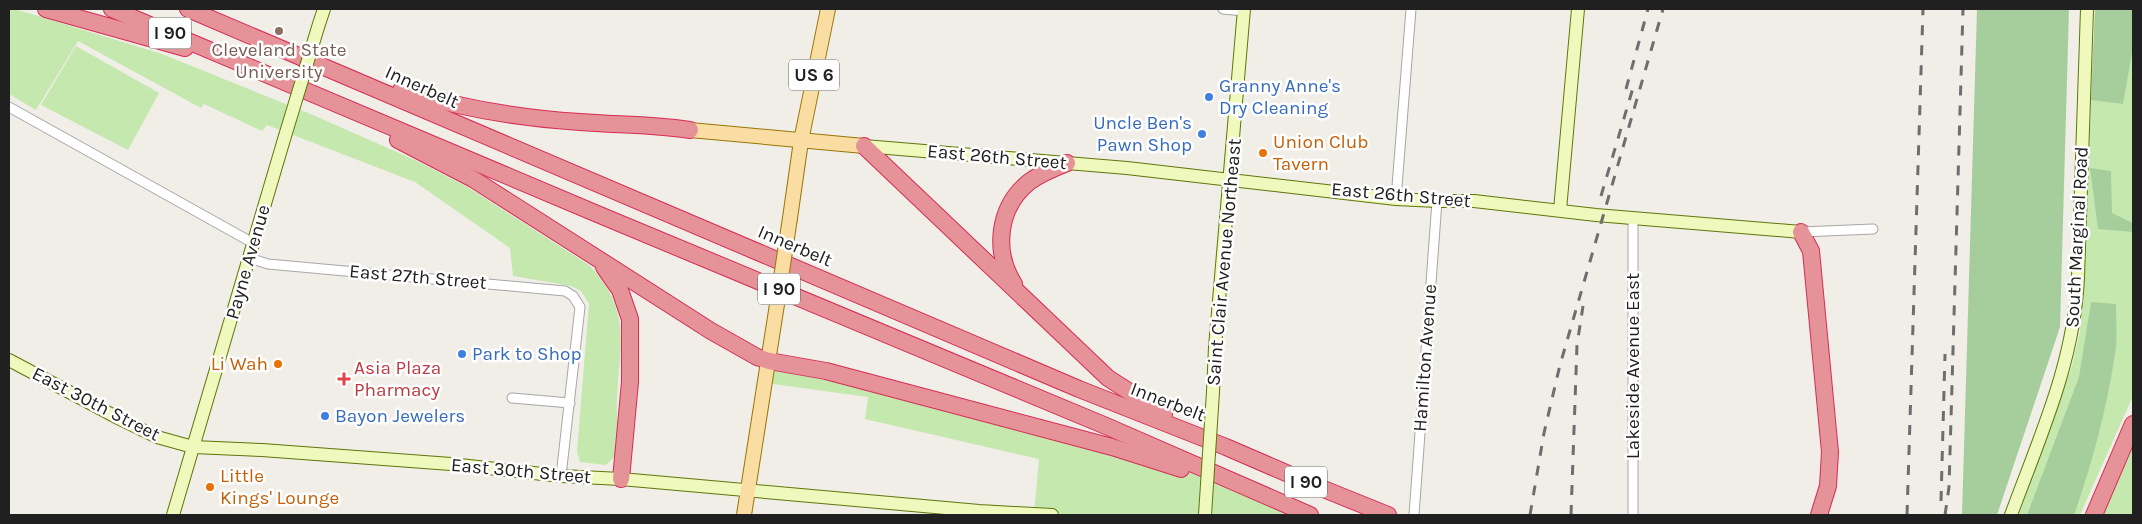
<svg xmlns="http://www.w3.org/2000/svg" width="2142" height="524" viewBox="0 0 2142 524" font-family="Karla,sans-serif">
	<rect width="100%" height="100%" fill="#f0eee7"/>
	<!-- grass -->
	<g fill="#c5e8af">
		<path d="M9,9h6l147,45 151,61 104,46 52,27 120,77c43,46 31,76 28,133 -1,19 2,38 -1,57l-10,10 -26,-3 -3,-11 12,-147 -8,-13 -10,-5 -58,-10 -3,-28 -95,-66 -148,-57 -5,6 -58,-27 -3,4 -123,-67 -42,69 -27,-16z"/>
		<path d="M2095,9h38v387l-53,119h-61l53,-149 8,-35 6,-107z"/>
		<path d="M76,46l83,47 -31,57 -87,-45z"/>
		<path d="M769,361l343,86 130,39 68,29 -276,-1 5,-55 -174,-40 3,-22 -102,-14z"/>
		<path d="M2133,445v70h-30z"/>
	</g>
	<!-- forest -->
	<g fill="#a6ce9d">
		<path d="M1977,9h92l-9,318 -63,188h-35z"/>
		<path d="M2095,9h38v38l-10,57 -32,-4z"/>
		<path d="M2090,168l21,3 1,42 21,10v9l-35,-3z"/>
		<path d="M2091,302l25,2c0,14 1,29 0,43 -8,57 -23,114 -42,168h-47l52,-138z"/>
	</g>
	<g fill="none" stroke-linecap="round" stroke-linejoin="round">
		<!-- street casing -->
		<g stroke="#a7a7a7" stroke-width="11">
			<g id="street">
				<path d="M1223,9l21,2"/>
				<path d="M9,107l244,136"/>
				<path d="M1396,199l15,-190"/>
				<path d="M1801,232l72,-3"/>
				<path d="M249,258l19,6 297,27 8,5 7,11 -19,169"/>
				<path d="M512,398l58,5"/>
				<path d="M1414,515l23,-314"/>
				<path d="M1633,515v-297"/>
			</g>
		</g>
		<!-- secondary casing -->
		<g stroke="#5f7608" stroke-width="14">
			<g id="secondary">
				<path d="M319,24l5,-15"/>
				<path d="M864,146l263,22 269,31 41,2h37l122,14 205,17"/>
				<path d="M1560,210l18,-201"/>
				<path d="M9,360l109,58 39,19 36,10 69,3 189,14 110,12 60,3 358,32 73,4"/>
				<path d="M1213,392l2,-45 29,-338"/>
				<path d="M173,515l112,-379"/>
				<path d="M2011,515c29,-79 63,-152 67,-237l9,-269"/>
			</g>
		</g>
		<!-- primary casing -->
		<g stroke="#987605" stroke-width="16">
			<g id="primary">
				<path d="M690,130l174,16"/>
				<path d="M790,218l11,-77 27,-132"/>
				<path d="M744,515l34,-217"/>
			</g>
		</g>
		<!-- highway casing -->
		<g stroke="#d62c55" stroke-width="18">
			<g id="highway">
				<path d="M46,9l139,39"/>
				<path d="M112,9l483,204 511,213 204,89"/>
				<path d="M188,9l891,380 147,58 95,41 67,27"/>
				<path d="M401,90c58,18 118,28 179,32 36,3 73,2 110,8"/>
				<path d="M398,140l75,39 238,152 46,26 12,4 57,10 286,76 69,22"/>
				<path d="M864,146l244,232 56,36"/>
				<path d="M1801,232l10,19 19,201 -2,34 -9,29"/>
				<path d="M604,267l16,23 10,29v63l-9,97"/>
				<path d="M1014,284c-21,-33 -16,-77 15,-102 12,-9 25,-14 38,-19"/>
				<path d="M2094,515l39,-91"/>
			</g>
		</g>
		<!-- street -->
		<use href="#street" stroke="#fff" stroke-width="9"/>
		<!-- secondary -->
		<use href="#secondary" stroke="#eff8bd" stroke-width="12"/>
		<!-- primary -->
		<use href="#primary" stroke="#f9dda3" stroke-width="14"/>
		<!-- highway -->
		<use href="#highway" stroke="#e59298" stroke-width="16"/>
		<!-- rail -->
		<g stroke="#6e6e6e" stroke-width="3" stroke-dasharray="10 10" stroke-linecap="butt">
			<path d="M1626,89l22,-80"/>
			<path d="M1601,196l34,-115"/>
			<path d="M1941,501l4,-147"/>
			<path d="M1530,515l14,-82 16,-68 103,-356"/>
			<path d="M1571,515l6,-170 6,-39"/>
			<path d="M1907,515l16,-506"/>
			<path d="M1945,515l4,-28 14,-478"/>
		</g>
		<!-- secondary-bridge casing -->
		<g stroke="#5f7608" stroke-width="14" stroke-linecap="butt">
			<g id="secondary-bridge">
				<path d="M285,136l34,-112"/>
				<path d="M1205,515l8,-123"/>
			</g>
		</g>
		<!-- primary-bridge casing -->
		<g stroke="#987605" stroke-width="16" stroke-linecap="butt">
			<path id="primary-bridge" d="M778,298l12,-80"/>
		</g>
		<!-- secondary-bridge -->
		<use href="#secondary-bridge" stroke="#eff8bd" stroke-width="12"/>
		<!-- primary-bridge -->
		<use href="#primary-bridge" stroke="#f9dda3" stroke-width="14"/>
	</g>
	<!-- markers -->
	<circle fill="#8d6e63" stroke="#fff" stroke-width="2" cx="279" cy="31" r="5"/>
	<g fill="#3f7fe0" stroke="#fff" stroke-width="2">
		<circle cx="1209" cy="97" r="5"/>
		<circle cx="1202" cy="134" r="5"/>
		<circle cx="462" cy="354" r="5"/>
		<circle cx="325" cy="416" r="5"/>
	</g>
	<g fill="#e8710a" stroke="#fff" stroke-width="2">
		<circle cx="1263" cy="153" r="5"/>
		<circle cx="278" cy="364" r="5"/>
		<circle cx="210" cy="487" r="5"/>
	</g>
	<path fill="#e0444e" stroke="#fff" stroke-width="2" d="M341.5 371.5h5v5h5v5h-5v5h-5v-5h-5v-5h5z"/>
	<g text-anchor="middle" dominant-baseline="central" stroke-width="5" stroke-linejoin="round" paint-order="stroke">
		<!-- shield labels -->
		<g fill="#fff" stroke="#636363" stroke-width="1">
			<rect x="149" y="17.5" width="42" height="31" rx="4"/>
			<rect x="789" y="59.5" width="50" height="31" rx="4"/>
			<rect x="758" y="273.5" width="42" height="31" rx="4"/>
			<rect x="1285" y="466.5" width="42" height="31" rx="4"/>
		</g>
		<g font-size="18" font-weight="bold" fill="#202020">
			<text x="170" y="33">I 90</text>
			<text x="814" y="75">US 6</text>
			<text x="779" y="289">I 90</text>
			<text x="1306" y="482">I 90</text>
		</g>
		<!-- education labels -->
		<g font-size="19" fill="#785e54" stroke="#fff">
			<text x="279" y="50">Cleveland State<tspan x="279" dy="22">University</tspan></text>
		</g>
		<!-- shop labels -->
		<g font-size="19" fill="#366cbe" stroke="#fff" text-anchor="start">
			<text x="1219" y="86">Granny Anne's<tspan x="1219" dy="22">Dry Cleaning</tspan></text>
			<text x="1192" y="123" text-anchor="end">Uncle Ben's<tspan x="1192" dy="22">Pawn Shop</tspan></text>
			<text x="472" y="354">Park to Shop</text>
			<text x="335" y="416">Bayon Jewelers</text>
		</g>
		<!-- street labels -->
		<g font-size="19" fill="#202020" stroke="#fff">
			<text transform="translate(422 87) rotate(24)">Innerbelt</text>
			<text transform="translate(997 157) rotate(5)">East 26th Street</text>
			<text transform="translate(1401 195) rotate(5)">East 26th Street</text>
			<text transform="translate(2077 237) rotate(-87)">South Marginal Road</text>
			<text transform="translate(795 246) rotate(23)">Innerbelt</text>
			<text transform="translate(248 262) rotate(-74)">Payne Avenue</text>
			<text transform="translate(1224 262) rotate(-85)">Saint Clair Avenue Northeast</text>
			<text transform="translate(418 277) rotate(5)">East 27th Street</text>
			<text transform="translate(1425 358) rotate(-86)">Hamilton Avenue</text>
			<text transform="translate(1633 366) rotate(-90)">Lakeside Avenue East</text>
			<text transform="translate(1168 402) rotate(21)">Innerbelt</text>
			<text transform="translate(96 404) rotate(27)">East 30th Street</text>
			<text transform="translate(521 471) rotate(5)">East 30th Street</text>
		</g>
		<!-- food labels -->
		<g font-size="19" fill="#c56008" stroke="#fff" text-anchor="start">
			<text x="1273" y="142">Union Club<tspan x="1273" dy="22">Tavern</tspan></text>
			<text x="268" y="364" text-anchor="end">Li Wah</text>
			<text x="220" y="476">Little<tspan x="220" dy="22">Kings' Lounge</tspan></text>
		</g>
		<!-- health labels -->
		<g font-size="19" fill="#be3a42" stroke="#fff" text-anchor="start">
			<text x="354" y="368">Asia Plaza<tspan x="354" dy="22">Pharmacy</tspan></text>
		</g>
	</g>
	<!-- border -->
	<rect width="2142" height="524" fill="none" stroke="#202020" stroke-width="20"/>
</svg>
